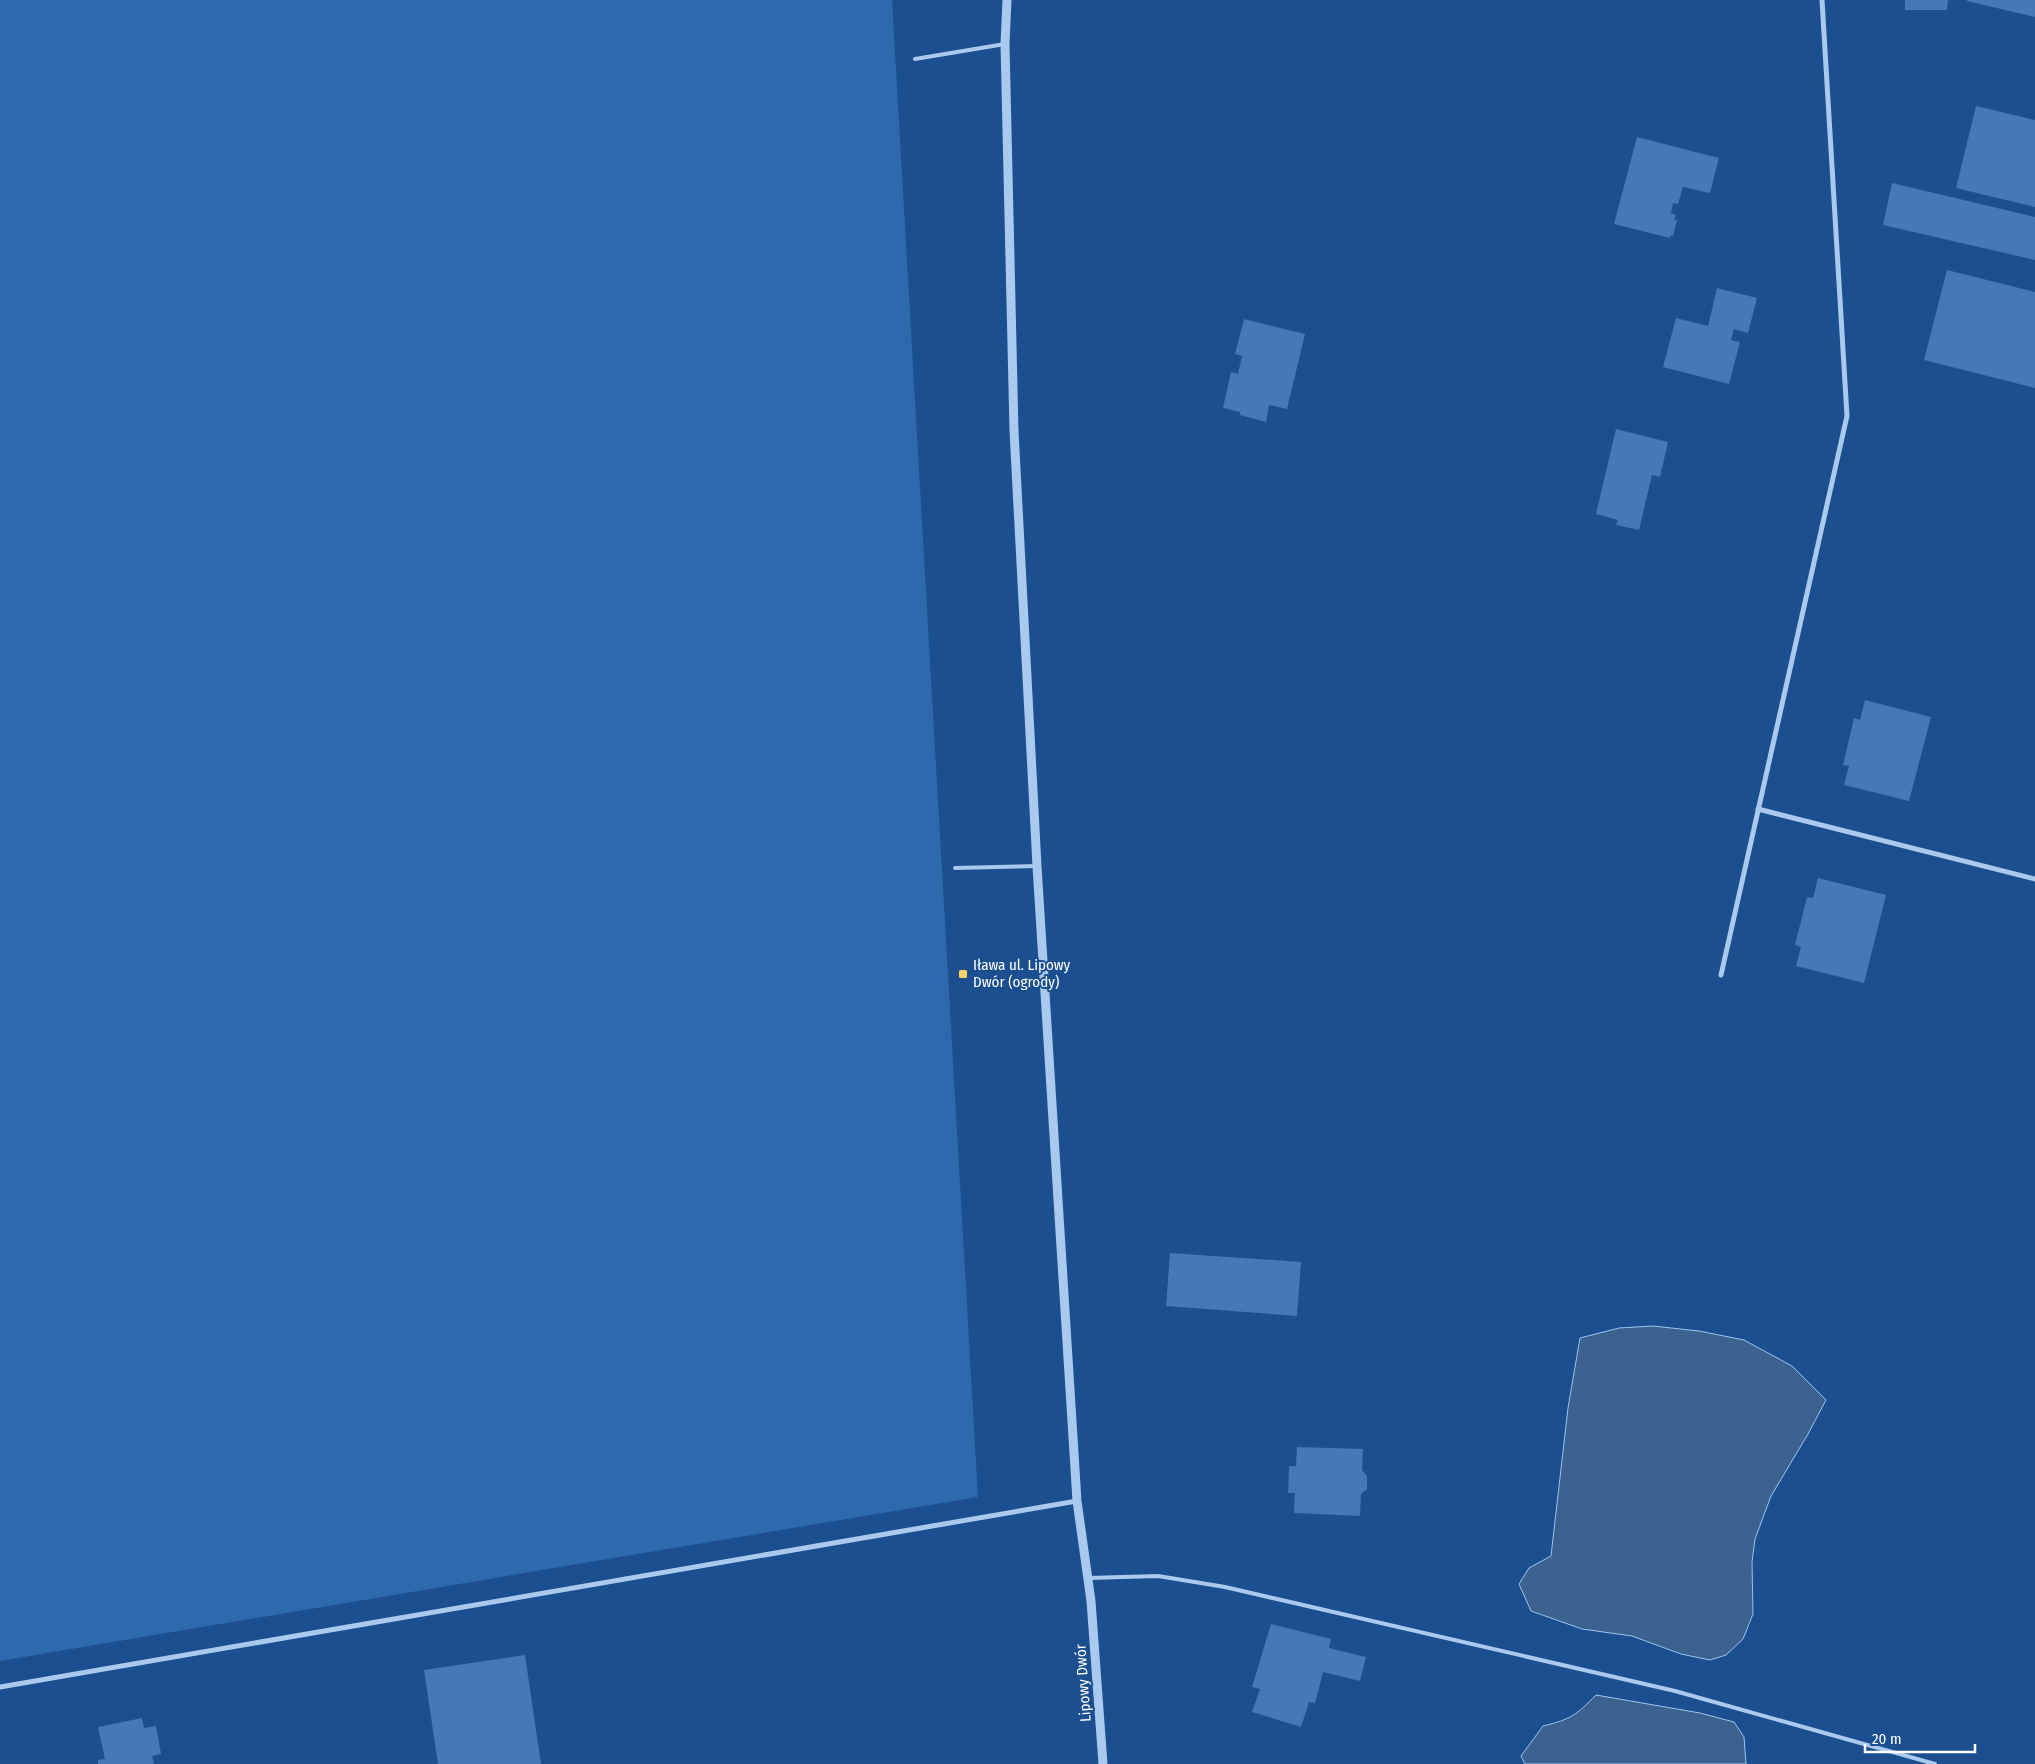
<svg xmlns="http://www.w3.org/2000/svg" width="2035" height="1764" viewBox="0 0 2035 1764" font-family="'Fira Sans Condensed',sans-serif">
	<rect width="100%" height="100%" fill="#1b4f8f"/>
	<!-- green -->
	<path fill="#2e69ad" d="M0,0h892l86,1497 -978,164z"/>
	<!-- water -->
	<g fill="#3c6290" stroke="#9cc4f0">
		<path d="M1653,1326l46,5 45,9 48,26 34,34 -18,34 -37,62 -16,43 -3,23 1,52 -10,25 -17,16 -16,5 -29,-6 -49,-18 -50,-7 -51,-18 -12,-27 10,-16 22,-12 17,-148 12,-70 39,-10z"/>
		<path d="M1596,1695l104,18 34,9 10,15 2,27h-221l-4,-8 22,-30c29,-7 33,-11 53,-31z"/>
	</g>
	<!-- building -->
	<g fill="#4478b7">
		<path d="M1905,0h43l-1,10h-42z"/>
		<path d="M2035,0v17l-68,-16v-1z"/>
		<path d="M1976,106l59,14v87l-79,-19z"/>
		<path d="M1637,137l82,21 -9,35 -27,-6 -5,17 -5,-1 -2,10 5,2 -2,5h3l-4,16 -2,-1 -1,3 -56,-14z"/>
		<path d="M1892,183l143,34v43l-152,-35z"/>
		<path d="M1947,270l88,22v96l-111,-28z"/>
		<path d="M1717,288l40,10 -9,35 -14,-4 -3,11 9,2 -11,42 -66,-17 13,-49 32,8z"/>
		<path d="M1244,319l61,15 -18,75 -18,-4 -3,17 -26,-7v-3l-17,-4 8,-36 7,2 4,-18 -7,-2z"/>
		<path d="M1616,429l52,13 -8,35 -8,-2 -13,55 -23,-5 2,-5 -22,-6z"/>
		<path d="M1865,700l66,17 -22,84 -65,-16 5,-19 -6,-1 11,-47 6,2z"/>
		<path d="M1818,878l68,17 -22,88 -68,-17 5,-19 -6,-2 12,-48 6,1z"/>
		<path d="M1170,1253l131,9 -4,54 -131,-10z"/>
		<path d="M1297,1447l66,2 -1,21 5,6v13l-6,5 -1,22 -66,-3 1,-20h-7l1,-27h7z"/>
		<path d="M1271,1624l60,15 -2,9 37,9 -6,24 -37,-9 -8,31 -6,-1 -8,25 -49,-15 8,-23 -8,-2z"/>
		<path d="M525,1655l16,109h-103l-14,-94z"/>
		<path d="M142,1718l2,10 12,-2 5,28 -9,2 2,8h-56v-4l7,-1 -7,-32z"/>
	</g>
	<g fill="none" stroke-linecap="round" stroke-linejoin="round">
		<!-- service -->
		<g stroke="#a9c9ee" stroke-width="4">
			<path d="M915,59l90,-15"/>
			<path d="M955,868l82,-2"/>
			<path d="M1088,1578l70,-2 67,11 450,104 260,73"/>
		</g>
		<!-- minor -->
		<g stroke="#a9c9ee" stroke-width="5">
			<path d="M1758,809l277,70"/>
			<path d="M1721,975l126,-559 -25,-416"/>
			<path d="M0,1687l1077,-186"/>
		</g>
		<!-- tertiary -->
		<path stroke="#a9c9ee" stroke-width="9" d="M1007,0l-2,44 9,387 23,435 40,635 14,100 12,163"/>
	</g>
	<!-- markers -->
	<rect fill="#ffd166" stroke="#1b4f8f" stroke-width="2" x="958" y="969" width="10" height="10" rx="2.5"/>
	<g text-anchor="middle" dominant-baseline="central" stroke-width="4" stroke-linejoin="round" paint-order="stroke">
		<!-- poi labels -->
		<g font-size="15" fill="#fff" stroke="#1b4f8f" text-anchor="start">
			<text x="973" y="965">Iława ul. Lipowy<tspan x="973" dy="17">Dwór (ogrody)</tspan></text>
		</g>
		<!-- street labels -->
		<g font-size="15" fill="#fff" stroke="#1b4f8f">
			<text transform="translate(1083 1683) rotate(-94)">Lipowy Dwór</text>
		</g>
	</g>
	<!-- scale -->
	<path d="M1865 1744v8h110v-8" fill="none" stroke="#ffffff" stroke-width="2.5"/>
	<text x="1872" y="1744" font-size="15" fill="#ffffff" stroke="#1b4f8f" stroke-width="4" paint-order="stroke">20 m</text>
</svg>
